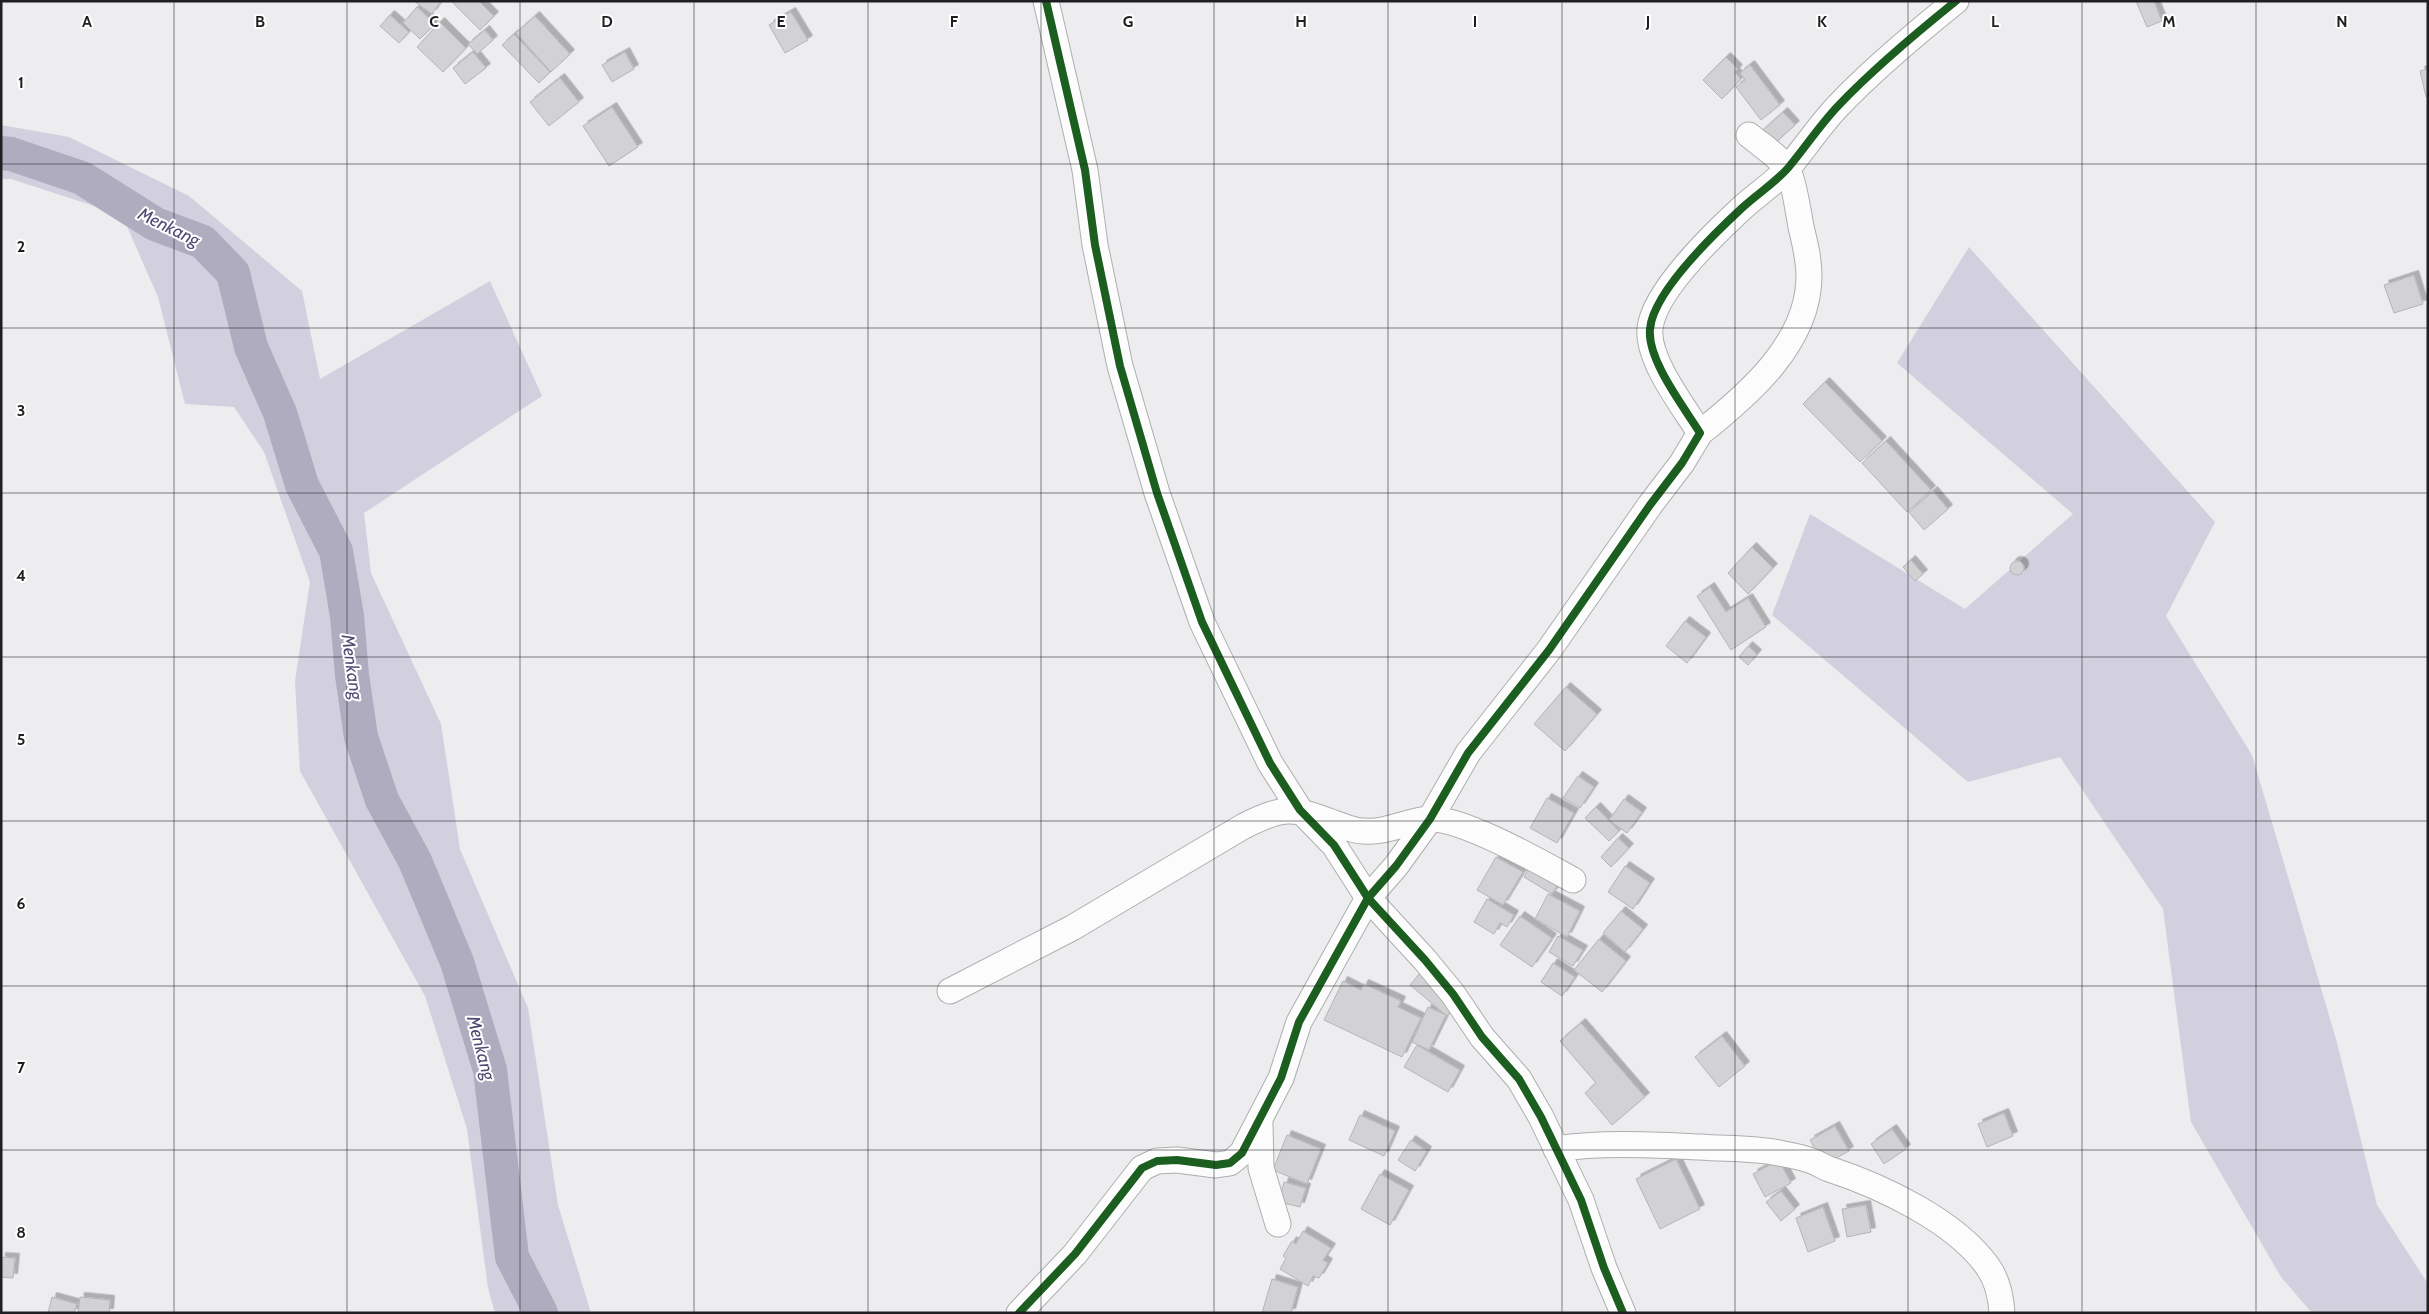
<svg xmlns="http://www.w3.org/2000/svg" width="2429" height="1314" viewBox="0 0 2429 1314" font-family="Cabin,sans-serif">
	<defs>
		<filter id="shadow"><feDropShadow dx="4.5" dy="-4.5" stdDeviation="0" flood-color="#0004"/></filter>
	</defs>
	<rect width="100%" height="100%" fill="#edecef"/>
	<!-- green -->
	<g fill="#d2cfde">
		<path d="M1,125l68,12 120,59 113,95 18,88 170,-98 52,115 -178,117 7,60 70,151 19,125 68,159 30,197 33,108h-96l-7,-25 -21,-159 -42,-133 -125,-225 -5,-90 15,-99 -46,-130 -30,-45 -49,-3 -27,-107 -36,-82 -111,-36h-10z"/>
		<path d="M1969,247l246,275 -49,94 86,139 84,284 41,166 51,79v29h-116l-31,-36 -90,-155 -28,-213 -103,-152 -92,25 -196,-167 38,-101 155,95 108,-95 -176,-151z"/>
	</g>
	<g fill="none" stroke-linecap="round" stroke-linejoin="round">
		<!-- river -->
		<path stroke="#afacbf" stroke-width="34" d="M1,153l10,1 71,24 73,46 48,18 30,31 18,74 29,66 22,72 34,66 11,65 5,59 9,62 21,63 33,61 42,101 33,108 22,187 29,56"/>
	</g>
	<!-- building -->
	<g fill="#d2d2d4" stroke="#b5b5b7" filter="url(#shadow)">
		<path d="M414,1h27l-9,13z"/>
		<path d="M455,1h24l15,15 -14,14 -27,-27z"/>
		<path d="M2136,1h18l8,20 -15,6z"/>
		<path d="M417,7l18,17 -15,15 -17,-16z"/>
		<path d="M791,12l17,28 -23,13 -16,-28z"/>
		<path d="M390,15l19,17 -10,11 -19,-17z"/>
		<path d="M535,16l35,38 -19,18 -35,-39z"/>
		<path d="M440,22l26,26 -23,24 -26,-25z"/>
		<path d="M485,30l8,10 -16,14 -9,-10z"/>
		<path d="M514,34l36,38 -11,11 -37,-38z"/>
		<path d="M473,52l13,16 -21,16 -12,-16z"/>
		<path d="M625,52l9,17 -22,13 -10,-17z"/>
		<path d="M1726,57l12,12 -3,3 6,7 -19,20 -19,-19z"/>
		<path d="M1750,65l30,40 -19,15 -25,-33 9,-7 -5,-7z"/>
		<path d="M2428,69v28h-2l-6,-26z"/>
		<path d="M560,78l19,24 -30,24 -19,-24z"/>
		<path d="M612,107l26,40 -29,19 -26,-40z"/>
		<path d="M1783,112l12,13 -24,22 -12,-13z"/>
		<path d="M2414,275l9,29 -29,9 -10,-28z"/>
		<path d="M1825,382l57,59 -22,21 -57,-58z"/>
		<path d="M1886,441l45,49 -24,22 -45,-49z"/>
		<path d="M1933,491l15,18 -24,21 -15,-18z"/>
		<path d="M1752,547l21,21 -25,26 -20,-21z"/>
		<path d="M1911,560l12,14 -8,7 -12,-14z"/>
		<circle cx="2017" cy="568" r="7"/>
		<path d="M1710,587l16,25 22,-14 18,29 -35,23 -34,-54z"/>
		<path d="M1685,621l21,16 -19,26 -21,-17z"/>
		<path d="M1748,646l9,8 -9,11 -9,-8z"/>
		<path d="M1566,687l31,27 -32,37 -31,-27z"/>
		<path d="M1578,776l16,11 -14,21 -17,-10z"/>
		<path d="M1547,798l27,15 -17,30 -27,-15z"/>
		<path d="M1624,799l18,13 -15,21 -18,-13z"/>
		<path d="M1596,807l23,24 -10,10 -24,-23z"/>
		<path d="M1618,838l11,10 -18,19 -10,-10z"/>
		<path d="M1496,857l27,15 -20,33 -26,-15z"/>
		<path d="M1532,862l29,18 -9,14 -28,-17z"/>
		<path d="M1625,866l25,17 -17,26 -25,-17z"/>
		<path d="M1548,894l32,17 -13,26 -32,-18z"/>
		<path d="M1487,899l27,16 -7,12 -7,-4 -6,11 -20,-12z"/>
		<path d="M1621,911l22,18 -18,23 -22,-19z"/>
		<path d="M1520,916l32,22 -20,29 -32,-22z"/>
		<path d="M1558,936l25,14 -10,16 -24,-14z"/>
		<path d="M1599,939l27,22 -24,31 -28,-22z"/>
		<path d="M1553,963l22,14 -13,19 -21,-14z"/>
		<path d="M1420,973l38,30 -11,13 -37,-31z"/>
		<path d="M1343,981l18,9 3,-6 37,17 -3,6 23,11 -19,39 -78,-37z"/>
		<path d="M1428,1007l18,8 -17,35 -17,-8z"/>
		<path d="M1581,1023l64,74 -33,28 -27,-32 11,-10 -36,-42z"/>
		<path d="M1722,1036l23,30 -26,21 -24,-30z"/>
		<path d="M1417,1045l43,25 -12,22 -44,-25z"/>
		<path d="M2004,1113l9,23 -26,11 -9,-23z"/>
		<path d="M1360,1115l35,16 -11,25 -35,-16z"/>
		<path d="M1835,1126l14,25 -25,14 -14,-25z"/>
		<path d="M1892,1129l14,20 -22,15 -13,-20z"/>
		<path d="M1287,1135l34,14 -14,35 -34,-14z"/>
		<path d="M1411,1140l16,11 -12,20 -17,-11z"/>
		<path d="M1676,1159l24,50 -40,20 -24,-50z"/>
		<path d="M1779,1160l12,23 -26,14 -12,-23z"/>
		<path d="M1380,1174l29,16 -19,35 -29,-16z"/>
		<path d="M1284,1182l22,6 -6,19 -21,-5z"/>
		<path d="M1781,1191l14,18 -14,12 -15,-19z"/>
		<path d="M1866,1205l5,27 -24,5 -5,-28z"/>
		<path d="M1823,1207l12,34 -27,11 -12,-34z"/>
		<path d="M1303,1231l28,17 -8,12 5,3 -9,15 -6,-2 -5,10 -28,-17 6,-11 -3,-2 9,-15 4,3z"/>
		<path d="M1,1257l14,1 -2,20 -12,-1z"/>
		<path d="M1272,1279l26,8 -7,26h-29z"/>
		<path d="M52,1297l25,7 -3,9h-26z"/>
		<path d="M80,1297l30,3 -1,13h-31z"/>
	</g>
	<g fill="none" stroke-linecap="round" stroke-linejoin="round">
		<!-- minor casing -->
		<g stroke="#aeaeb0" stroke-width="27">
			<g id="minor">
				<path d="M1046,1l39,169 10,75 25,121 37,127 45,129 68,141 30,47 34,35 34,53 57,62 28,34 29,43 37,42 22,38 40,83 23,68 19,45"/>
				<path d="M1700,433c48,-38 109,-90 109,-157 0,-17 -4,-33 -8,-49 -2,-12 -8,-51 -14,-59 -9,-12 -26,-23 -38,-33"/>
				<path d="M950,991l122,-63 172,-102c41,-20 48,-19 90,-3 9,3 19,8 29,8 26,2 45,-11 67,-12 33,-1 112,44 143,61"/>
				<path d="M1260,1123l1,45 17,56"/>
				<path d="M1556,1149c47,-7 97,-4 144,-2 26,2 53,1 79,6 11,2 23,4 33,8 6,2 11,6 17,8 52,17 127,52 159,98 10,14 13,29 14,46"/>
				<path d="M1019,1313l56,-59 67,-86 15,-7 20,-1 39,5 14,-2 12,-10 39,-75 18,-56 69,-124 28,-32 34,-47 38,-66 81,-103 101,-145 32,-42 18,-30c-16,-26 -53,-73 -50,-104 3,-37 65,-96 92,-121 15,-14 33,-25 46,-40 17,-20 31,-42 50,-62 36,-38 77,-72 118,-105"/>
			</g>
		</g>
		<!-- minor -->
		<use href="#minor" stroke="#fcfcfd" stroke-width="25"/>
		<!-- cycleway casing -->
		<g stroke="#fff" stroke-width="11">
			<g id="cycleway">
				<path d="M1046,1l39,169 10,75 25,121 37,127 45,129 68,141 30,47 34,35 34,53 57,62 28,34 29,43 37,42 22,38 40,83 23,68 19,45"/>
				<path d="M1019,1313l56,-59 67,-86 15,-7 20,-1 39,5 14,-2 12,-10 39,-75 18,-56 69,-124 28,-32 34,-47 38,-66 81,-103 101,-145 32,-42 18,-30c-16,-26 -53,-73 -50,-104 3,-37 65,-96 92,-121 15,-14 33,-25 46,-40 17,-20 31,-42 50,-62 36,-38 77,-72 118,-105"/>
			</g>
		</g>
		<!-- cycleway -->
		<use href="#cycleway" stroke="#1b5e20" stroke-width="8"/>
	</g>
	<!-- grid -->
	<path fill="none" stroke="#1f1f21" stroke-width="1" stroke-opacity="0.55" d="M174,1v1312M347,1v1312M520,1v1312M694,1v1312M868,1v1312M1041,1v1312M1214,1v1312M1388,1v1312M1562,1v1312M1735,1v1312M1908,1v1312M2082,1v1312M2256,1v1312M1,164h2427M1,328h2427M1,493h2427M1,657h2427M1,821h2427M1,986h2427M1,1150h2427"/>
	<g text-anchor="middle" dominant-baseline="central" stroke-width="4" stroke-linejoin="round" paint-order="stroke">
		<!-- water labels -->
		<g font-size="18" font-style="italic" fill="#524a74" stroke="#fff">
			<text transform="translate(169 227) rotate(26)">Menkang</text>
			<text transform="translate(352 667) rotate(82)">Menkang</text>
			<text transform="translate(481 1048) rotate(75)">Menkang</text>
		</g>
	</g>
	<g font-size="16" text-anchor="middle" font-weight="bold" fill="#1f1f21" stroke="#fff" stroke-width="4" stroke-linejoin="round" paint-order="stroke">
		<text x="87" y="27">A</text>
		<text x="260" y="27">B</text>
		<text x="434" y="27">C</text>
		<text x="607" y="27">D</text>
		<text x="781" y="27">E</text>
		<text x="954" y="27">F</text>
		<text x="1128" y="27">G</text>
		<text x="1301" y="27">H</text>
		<text x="1475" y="27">I</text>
		<text x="1648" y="27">J</text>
		<text x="1822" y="27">K</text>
		<text x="1995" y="27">L</text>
		<text x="2169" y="27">M</text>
		<text x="2342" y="27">N</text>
		<text x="21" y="88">1</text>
		<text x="21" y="252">2</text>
		<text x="21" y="416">3</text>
		<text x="21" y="581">4</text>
		<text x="21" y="745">5</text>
		<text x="21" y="909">6</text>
		<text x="21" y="1073">7</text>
		<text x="21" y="1238">8</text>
	</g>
	<!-- border -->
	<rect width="2429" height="1314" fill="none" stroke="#1f1f21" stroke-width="5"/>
</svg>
